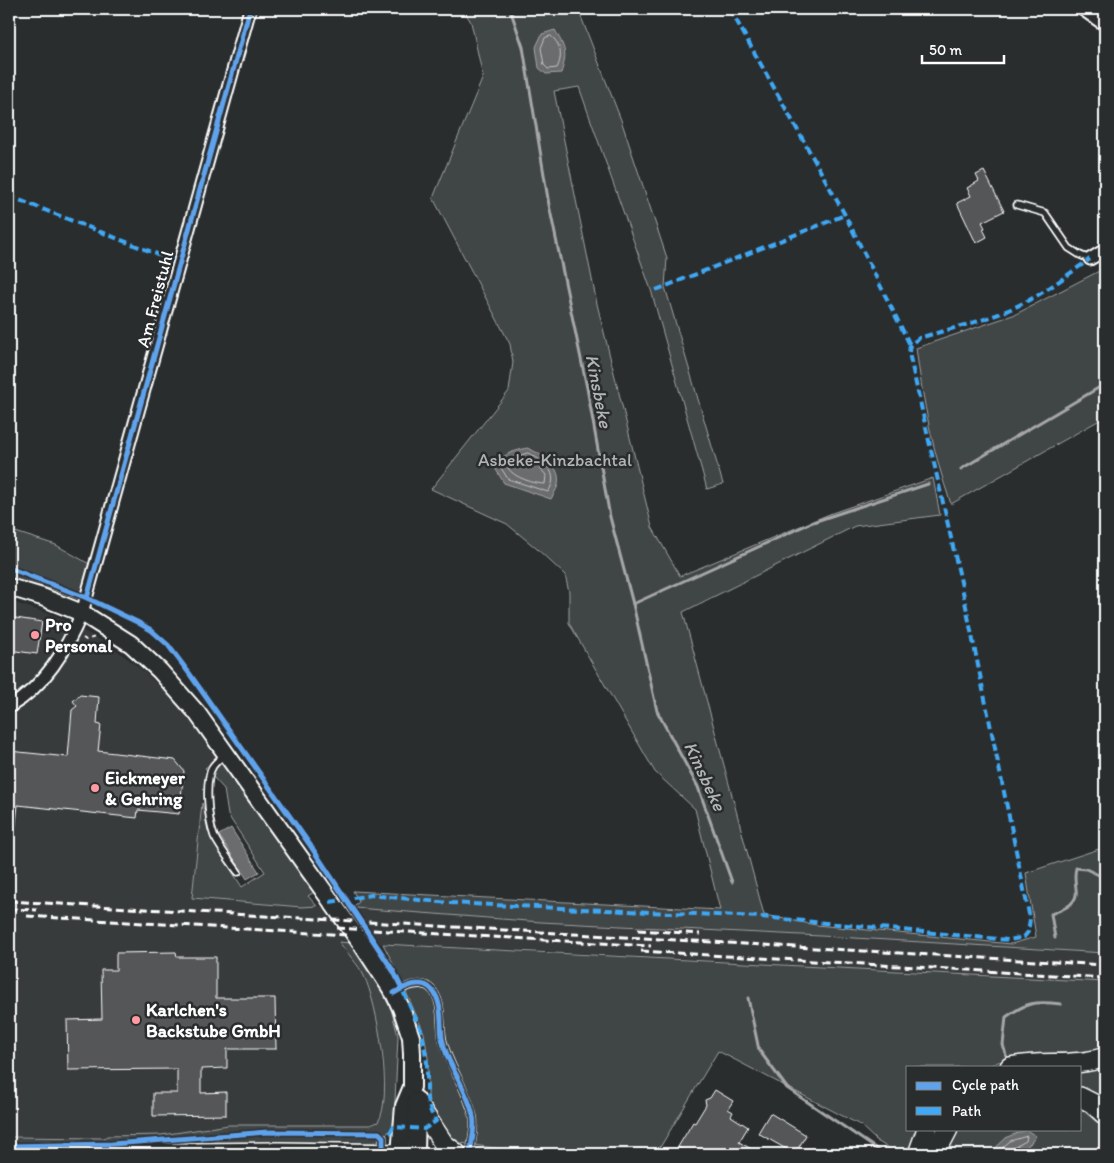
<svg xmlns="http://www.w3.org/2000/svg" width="1114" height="1163" viewBox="0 0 1114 1163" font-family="Itim,sans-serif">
	<rect width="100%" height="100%" fill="#2a2d2e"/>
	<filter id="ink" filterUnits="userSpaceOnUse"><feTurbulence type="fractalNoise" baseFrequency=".02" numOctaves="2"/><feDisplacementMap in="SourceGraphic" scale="10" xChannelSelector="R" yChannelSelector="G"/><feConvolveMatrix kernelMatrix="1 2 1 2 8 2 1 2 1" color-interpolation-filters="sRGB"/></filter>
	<g filter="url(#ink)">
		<!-- built -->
		<path fill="#373a3b" d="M9,601l44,14 57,30 35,27 30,30 15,17 28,39 -13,10 -13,130 110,9 15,-1 47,2 177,14 280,14 284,17v29l-566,-31 -199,-9 24,34 11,31 5,34 5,60 -7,21 -8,3h-141l-68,10 -54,1 -3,2 -95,-1z"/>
		<!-- green -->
		<g fill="#414445" stroke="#a0a2a2">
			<path d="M463,9h115l43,111 46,138 -2,29 58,197 -16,5 -56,-199 -72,-203 -25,4 43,213 55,223 28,49 152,-63 101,-35 7,37 -85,11 -172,86 81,303 52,10 195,19 25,-7 -10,-64 79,-26v106l-284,-17 -280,-14 -186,-14v-3l4,-3 -6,-11 367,19 -25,-101 -40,-37 -86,-149v-31l-4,-17 -29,-27 -29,-24 -76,-35 78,-98 4,-29 -3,-18 -77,-146 50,-121 -12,-55z"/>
			<path d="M1105,268v149l-154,87c-18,-51 -28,-103 -35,-156l100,-34z"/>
			<path d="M9,530l47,15 35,20 -10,35 -27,-10 -45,-12z"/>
			<path d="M218,758l96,134 -6,4 9,10 -15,1 -110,-9 10,-95 9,36 31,48 23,-15 -37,-57 -4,-26 -19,-21z"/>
			<path d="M339,942l12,1 20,29 20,37 7,27 -4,86c-4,11 -10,15 -20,21l-94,-1 -108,6 -163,1v-23l1,11 94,1 3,-2 54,-1 68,-10h141l8,-3c16,-24 -1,-120 -14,-146 -6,-12 -17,-23 -25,-34z"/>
			<path d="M383,944l722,38v68l-6,2 -101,10 -12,5h-78v62h12l-9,25h-22l1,-5 -13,-8 -17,-16 -142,-74 -62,103h-122l-73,-11 -11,-6 -19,-27 -3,-11v-41l-4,-25 -28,-64z"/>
			<path d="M1105,1064v42l-25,-17v-20z"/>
			<path d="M1080,1108l25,21v25h-95l20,-10 5,-8 -44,15 -2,3h-44l14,-25h121z"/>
		</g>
		<!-- water -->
		<g fill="#6a6c6d" stroke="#a6a7a7">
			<path d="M555,30c10,18 13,23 6,43l-15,1 -7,-6 -3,-21 6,-13z"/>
			<path d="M527,448c15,6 35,18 31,37 -1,4 -5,10 -7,14l-47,-16 -9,-15c7,-15 17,-16 32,-20z"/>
			<path d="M231,828l28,44 -12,7 -28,-44z"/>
			<path d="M1026,1130l10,6c-12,18 -27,18 -47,18l18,-17z"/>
		</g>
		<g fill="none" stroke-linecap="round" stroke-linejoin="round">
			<!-- shore -->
			<g stroke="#c3c4c5" stroke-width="1">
				<path d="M551,36c10,8 12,20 6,32l-9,1 -4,-4 -3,-17 4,-10z"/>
				<path d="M528,453c16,8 33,20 20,39l-40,-13 -7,-11 2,-6z"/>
				<path d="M526,460l11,5 9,10 -1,9c-10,0 -31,-6 -37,-16l1,-2z"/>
				<path d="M995,1154l15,-13 17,-5 -1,5 -15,8 -1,5"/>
			</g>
			<!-- stream -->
			<g stroke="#a6a7a7" stroke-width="3">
				<path d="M510,9l13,38 26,158 38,183 23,129 23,87 24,107 41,76 34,95"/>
				<path d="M961,469l144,-85"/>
				<path d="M633,604l180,-82 115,-38"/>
				<path d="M1055,938l-4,-24c13,-5 28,-10 25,-26 -1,-8 -2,-12 0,-20l10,1 19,9"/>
				<path d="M748,998l11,52 28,38 97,66"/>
				<path d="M1008,1062l-5,-17 3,-28c21,-15 29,-16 55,-13"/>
			</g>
		</g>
		<!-- building -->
		<g fill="#555758" stroke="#fff">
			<path d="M984,171l20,40 -22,11 3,6 -2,1 4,8 -11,6 -19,-40 14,-7 -4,-8 12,-7 -3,-6z"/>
			<path d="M9,617l33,5 -5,32 -28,-4z"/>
			<path d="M80,695l19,2 -2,27 4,1 -3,26 77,9 9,11 -5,43 -41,-4 -1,8 -119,-13 -3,27 -6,-1v-80l59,6 4,-47 5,-4 -4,-5z"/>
			<path d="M176,952l1,5h39v41h59l1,51h-49v19l-26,1v24l25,-1v23l-73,1v-23h24v-24l-109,1 -1,-50 35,-1 -1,-49h15v-17z"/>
			<path d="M715,1090l18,11 -5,8 5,3 -2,4 17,11 -9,15 21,12h-70l-12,-7 15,-25 2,1 11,-18 -1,-5 5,-2z"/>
			<path d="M770,1113l36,22 -11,19 -37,-21z"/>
		</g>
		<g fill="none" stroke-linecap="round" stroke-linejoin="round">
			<!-- service casing -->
			<g stroke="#fff" stroke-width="9">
				<g id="service">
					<path d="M1017,205l28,8 24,35 11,7 10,4"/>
					<path d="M224,755c-3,3 -8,7 -11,11 -9,14 -5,54 1,70 6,12 16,25 24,36"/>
					<path d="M395,992c10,-5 27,-13 36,-3 13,12 8,36 12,52 6,26 24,48 30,75 3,11 -2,26 -3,38"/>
					<path d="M383,1137v15"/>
				</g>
			</g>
			<!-- minor casing -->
			<g stroke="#fff" stroke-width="15">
				<g id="minor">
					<path d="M1082,9l23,16"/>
					<path d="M1090,259l15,-9"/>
					<path d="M9,707c36,-21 57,-57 73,-94l168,-604"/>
				</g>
			</g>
			<!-- secondary casing -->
			<g stroke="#fff" stroke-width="20">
				<g id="secondary">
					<path d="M9,587l33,10 40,16 49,31 29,27 37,42 166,233 31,47 7,15 10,29 1,17v33l-8,19 -4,48"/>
					<path d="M416,1099l1,4 -1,51"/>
				</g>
			</g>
			<!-- primary casing -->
			<g stroke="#fff" stroke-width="22">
				<g id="primary">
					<path d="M417,1103l27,41 13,10"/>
					<path d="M101,1154l178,-2 123,2"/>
				</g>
			</g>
			<!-- trunk casing -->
			<g stroke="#fff" stroke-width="22">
				<g id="trunk">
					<path d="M1010,1067c32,-7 65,1 95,-10"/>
					<path d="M1080,1097l12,6 13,12"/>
					<path d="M918,1154l9,-25"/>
					<path d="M935,1154l13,-25"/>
				</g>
			</g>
			<!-- path -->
			<path stroke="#fff" stroke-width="2" stroke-dasharray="4 4" stroke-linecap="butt" d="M83,638l3,2 9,-3"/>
			<!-- service -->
			<use href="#service" stroke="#2a2d2e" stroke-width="5.5"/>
			<!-- minor -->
			<use href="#minor" stroke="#2a2d2e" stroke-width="11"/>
			<!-- secondary -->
			<use href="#secondary" stroke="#2a2d2e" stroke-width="16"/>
			<!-- primary -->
			<use href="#primary" stroke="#2a2d2e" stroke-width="19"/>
			<!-- trunk -->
			<use href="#trunk" stroke="#2a2d2e" stroke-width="19"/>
			<!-- rail -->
			<g stroke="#fff" stroke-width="3" stroke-dasharray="8 4" stroke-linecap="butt">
				<path d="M9,901l1096,64"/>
				<path d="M9,909l28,1"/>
				<path d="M27,916l319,19"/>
				<path d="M337,928l314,18"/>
				<path d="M638,930l62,4"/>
				<path d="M641,951l464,27"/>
			</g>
			<!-- quiet -->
			<g stroke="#3fa9f5" stroke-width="4" stroke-dasharray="8 4" stroke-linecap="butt">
				<path d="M730,9l115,206 65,130"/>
				<path d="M9,196l171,67"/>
				<path d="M656,290l189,-75"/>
				<path d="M330,902l41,-7 78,8 312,14 248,23 15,-3 4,-5 2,-13 -69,-337 -52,-229 1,-8 9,-7c37,-11 76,-19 110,-38 21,-11 41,-27 61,-41"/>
				<path d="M380,1134l3,3 7,-4 3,-6 31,2 12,-8 -5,-9 -4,-13v-36l-5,-31 -22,-47"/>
			</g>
			<!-- cycleway casing -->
			<g stroke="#2a2d2e" stroke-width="8">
				<g id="cycleway">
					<path d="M9,568l78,30 50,24 14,8 17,15 21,28 121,172 84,127 8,17"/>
					<path d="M87,598l163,-589"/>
					<path d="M394,993c10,-6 28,-15 38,-3 11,12 8,33 10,48 5,28 26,51 31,78 3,12 -2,27 -3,38"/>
					<path d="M9,1146l103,-2 155,-12 112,1 4,4v17"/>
				</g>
			</g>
			<!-- cycleway -->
			<use href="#cycleway" stroke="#60a3ed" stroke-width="5"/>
		</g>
	</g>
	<!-- markers -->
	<g fill="#ff9aa2" stroke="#2a2d2e" stroke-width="2">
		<circle cx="35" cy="635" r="5"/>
		<circle cx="95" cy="788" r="5"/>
		<circle cx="136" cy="1020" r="5"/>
	</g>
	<g text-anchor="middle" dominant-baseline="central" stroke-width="5" stroke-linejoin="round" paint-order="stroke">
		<!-- street labels -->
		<g font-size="18" fill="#fff" stroke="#2a2d2e">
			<text transform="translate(155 299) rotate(-75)">Am Freistuhl</text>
		</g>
		<!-- park labels -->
		<g font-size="18" fill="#b3b4b5" stroke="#2a2d2e">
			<text x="555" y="460">Asbeke-Kinzbachtal</text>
		</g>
		<!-- poi labels -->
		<g font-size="18" font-weight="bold" fill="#fff" stroke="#2a2d2e" text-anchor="start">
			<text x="45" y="625">Pro<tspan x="45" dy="21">Personal</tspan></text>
			<text x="105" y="778">Eickmeyer<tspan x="105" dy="21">&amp; Gehring</tspan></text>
			<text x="146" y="1010">Karlchen's<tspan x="146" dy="21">Backstube GmbH</tspan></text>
		</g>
		<!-- water labels -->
		<g font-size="19" font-style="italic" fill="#b4b6b6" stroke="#2a2d2e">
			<text transform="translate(599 391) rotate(79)">Kinsbeke</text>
			<text transform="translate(705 776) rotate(65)">Kinsbeke</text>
		</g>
	</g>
	<!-- margin -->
	<rect width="1114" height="1163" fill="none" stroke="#2a2d2e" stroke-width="30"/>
	<rect x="15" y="15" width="1084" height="1133" fill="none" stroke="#fff" stroke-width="2" filter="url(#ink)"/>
	<!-- legend -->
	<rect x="906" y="1066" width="175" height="65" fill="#2a2d2e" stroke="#7f8182"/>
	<rect x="916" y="1082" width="25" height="8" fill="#60a3ed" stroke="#7f8182"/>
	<text x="952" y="1090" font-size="15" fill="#ffffff">Cycle path</text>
	<rect x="916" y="1107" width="25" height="8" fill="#3fa9f5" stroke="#7f8182"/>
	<text x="952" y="1116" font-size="15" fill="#ffffff">Path</text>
	<!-- scale -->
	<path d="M922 55v8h82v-8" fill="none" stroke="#ffffff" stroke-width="2.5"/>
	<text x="929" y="55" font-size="15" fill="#ffffff" stroke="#2a2d2e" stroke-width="4" paint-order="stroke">50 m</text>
</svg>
